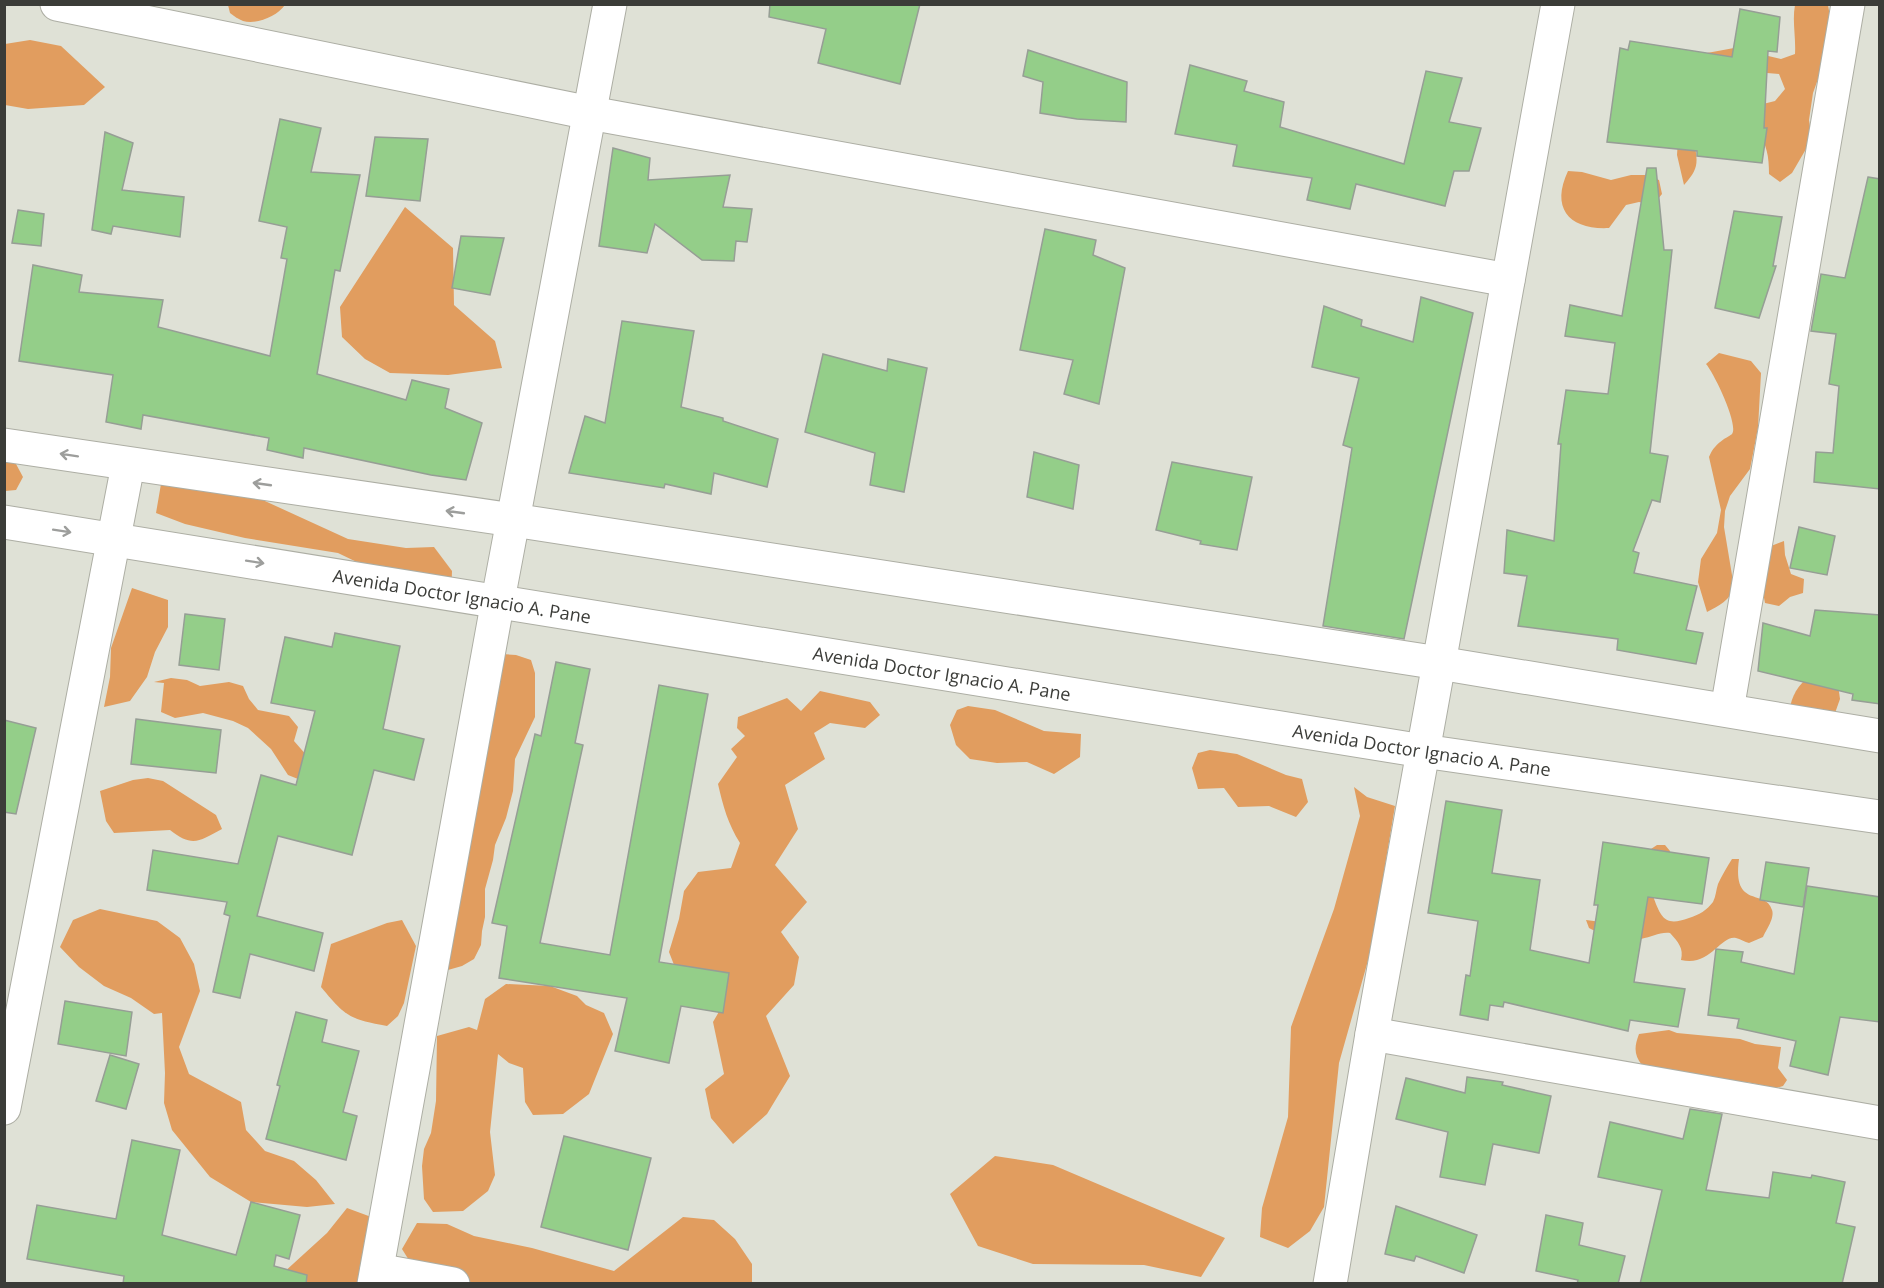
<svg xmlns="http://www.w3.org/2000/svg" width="1884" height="1288" viewBox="0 0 1884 1288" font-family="'Open Sans',sans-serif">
	<rect width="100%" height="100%" fill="#dfe1d6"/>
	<!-- forest -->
	<g fill="#e19d5f">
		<path d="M228,5v-1l57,1c-8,11 -28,20 -42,16 -5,-2 -9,-5 -13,-8z"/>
		<path d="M1795,5h33l3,17 -5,44 -8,13 -5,14 -4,27 2,13 -5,16 -14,24 -12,9 -11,-8c0,-18 -2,-29 -12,-44l-63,11c4,22 5,27 -10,44l-7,-30 1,-15 81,-35 16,-4 10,-12 -6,-15 -71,-6 -1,-15 27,-5 47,11 14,-5c1,-17 -3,-33 0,-49z"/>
		<path d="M30,40l31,6 44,41 -21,18 -56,4 -23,-4v-61z"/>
		<path d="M1568,171l14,1 29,8 20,-5h14l14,5 3,14 -9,11 -14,-3 -13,3 -17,23c-39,2 -59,-19 -41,-57z"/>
		<path d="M405,207l48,41 1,57 41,36 7,27 -54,7 -58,-2 -25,-14 -23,-22 -2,-30z"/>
		<path d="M1719,353l32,8 10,12 -3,55 -8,41 -20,27 -5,15 -1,16 10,60c-3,13 -16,19 -27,25l-9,-30 3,-23 16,-26 4,-23 -12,-53c3,-8 8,-13 15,-18 2,-1 7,-4 8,-5 7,-9 -18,-61 -26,-70z"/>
		<path d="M5,459l11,5 7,13 -7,13 -11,1z"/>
		<path d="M219,480l129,59 58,9 28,-1 18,24 -1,30 -59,-22 -54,-26 -93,-15 -60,-14 -29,-11 5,-29z"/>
		<path d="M1784,541l1,14 6,19 13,5 -1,14 -13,4 -11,9 -14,-3 -3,-16 5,-13 -1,-15 5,-13z"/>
		<path d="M132,588l36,12v27l-13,25 -8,25 -17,24 -26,6 6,-30 1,-29z"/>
		<path d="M501,654l15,1 15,5 4,13v44l-20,42 -2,32 -7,27 -11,27 -2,15 -8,29v28l-3,14 -1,14 -7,14 -12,7 -14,4 -15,-2z"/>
		<path d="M1811,675l27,10 2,14 -5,14 -46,-1c3,-17 8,-26 22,-37z"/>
		<path d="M171,678l16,2 13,6 29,-4 14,4 6,13 9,11 31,6 9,11 -4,14 21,24 -12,16 -15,-6 -17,-26 -23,-21 -15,-7 -30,-8 -28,5 -14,-6 3,-29 -10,-1z"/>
		<path d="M820,691l50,11 10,13 -15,13 -35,-5 -16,10 11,26 -40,26 13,44 -23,36 32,37 -26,30 18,25 -5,28 -28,31 24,60 -23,38 -34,30 -22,-26 -6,-29 19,-15 -11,-52 11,-19 -39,-10 -16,-41 10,-33 5,-28 14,-19 33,-4 9,-25c-12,-19 -17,-37 -22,-59l19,-27 -6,-8 14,-13 -8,-8 1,-11 49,-19 14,13z"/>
		<path d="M968,706l27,4 49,21 37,3 -1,23 -26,17 -27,-12 -30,1 -27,-4 -14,-14 -6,-20 7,-15z"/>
		<path d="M1210,750l27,4 49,21 16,4 6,23 -12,15 -27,-11 -31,1 -14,-19 -26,1 -6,-21 6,-15z"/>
		<path d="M148,778l15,3 53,34 6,14c-23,12 -29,19 -52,1l-56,3 -8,-12 -6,-30 33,-11z"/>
		<path d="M1354,787l13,10 28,9 -24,144 -32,113 -15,144 -14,24 -22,17 -28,-11 2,-29 26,-91 3,-90 43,-118 26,-93z"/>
		<path d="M1657,845h8l5,6 -1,13 -16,32c8,22 12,31 36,22 10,-3 18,-8 24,-16 3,-6 3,-12 5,-18 4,-9 9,-17 14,-25h7c-7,51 27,29 33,51 3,8 -6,20 -9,27l-14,6c-4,-1 -9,-4 -13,-5 -16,-3 -25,29 -55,22 3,-12 -3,-18 -11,-27 -11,-1 -18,4 -29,6 -17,2 -37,-3 -52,-11l-3,-8 23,3 42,-74z"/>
		<path d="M100,909l57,12 23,17 14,26 6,27 -21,56 10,27 52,28 5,28 19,21 29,10 22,19 19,24 -28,3 -56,-5 -41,-25 -38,-47 -8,-27 1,-30 -3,-60 -8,1 -23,-16 -27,-12 -25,-19 -19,-20 13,-27z"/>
		<path d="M402,920l14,26 -12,57 -6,13 -11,10c-38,-7 -41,-9 -66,-39l10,-43 56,-21z"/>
		<path d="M506,984l44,2 27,10 9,9 18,8 9,21 -24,60 -26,20 -30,1 -8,-13 -2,-34 -14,-5 -11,-9 -8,78 5,43 -7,16 -25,20 -30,1 -9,-13 -2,-33 2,-17 7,-16 5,-32 1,-65 32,-9 8,3 8,-31z"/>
		<path d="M1669,1030l8,3 63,6 15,5 26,3 -3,21 9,12 -4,6 -7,2 -30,-6h-30l-74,-17c-8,-10 -8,-18 -3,-31z"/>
		<path d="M995,1156l58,9 172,73 -24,39 -57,-12 -111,-1 -55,-18 -28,-52z"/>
		<path d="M347,1208l27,10 -7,56 -11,9 -78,1 4,-10 45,-41z"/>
		<path d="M683,1217l31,3 21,19 17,25v19h-322l-13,-10 -15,-24 15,-26 30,1 27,12 58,12 82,23z"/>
	</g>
	<!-- building -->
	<g fill="#94ce89" stroke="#969e95" stroke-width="1.5">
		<path d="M770,4h150l-20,80 -82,-21 8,-34 -57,-12z"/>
		<path d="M1740,9l40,8 -3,35 -9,-1 -4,77h3l-5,35 -65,-7v-5l-90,-9 13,-94 8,2 2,-9 102,16z"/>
		<path d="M1028,50l99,32 -1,40 -49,-3 -37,-6 3,-31 -20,-6z"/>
		<path d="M1190,65l57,16 -3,10 40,11 -4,25 124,37 22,-93 36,7 -13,44 32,6 -12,43h-15l-9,35 -89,-22 -6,25 -43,-9 5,-22 -79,-12 4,-21 -62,-11z"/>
		<path d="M280,119l41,9 -10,44 49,3 -20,96 -5,-1 -18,104 89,26 6,-20 37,9 -4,19 37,15 -16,57 -35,-5 -127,-27 -1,10 -36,-8 2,-12 -126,-23 -2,14 -35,-7 7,-47 -94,-14 14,-96 49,10 -3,17 84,8 -5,27 112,29 17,-97 -6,-1 6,-31 -28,-6z"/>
		<path d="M105,132l28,11 -11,47 62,7 -4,40 -67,-11 -2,8 -19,-4z"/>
		<path d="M375,137l53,2 -8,62 -54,-5z"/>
		<path d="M613,148l37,10 -2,22 82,-5 -7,32 29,2 -5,33 -11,-1 -2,20 -32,-1 -47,-36 -8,29 -48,-7z"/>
		<path d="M1647,168h9l8,82h8l-22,203 18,3 -8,46 -8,-2 -19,51 6,2 -5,20 63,13 -11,44 17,3 -7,31 -79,-14 1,-11 -100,-13 9,-50 -23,-3 3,-43 47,11 7,-97h-3l8,-54 42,4 7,-51 -50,-7 5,-31 52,11z"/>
		<path d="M1868,177l12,2v310l-66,-7 2,-30 17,1 6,-67 -10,-2 7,-50 -25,-3 10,-57 24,4z"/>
		<path d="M18,210l26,4 -3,32 -29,-3z"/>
		<path d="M1734,211l48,6 -9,49h3l-17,52 -44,-10z"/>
		<path d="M1045,229l51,11 -3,15 32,13 -26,136 -35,-10 9,-34 -53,-10z"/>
		<path d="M461,236l43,2 -14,57 -38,-7z"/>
		<path d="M1421,297l52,16 -69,326 -81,-13 29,-178 -9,-3 16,-67 -47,-11 12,-61 38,14 -1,6 52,16z"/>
		<path d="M622,321l72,10 -13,76 42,11v3l55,18 -11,48 -53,-14 -3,21 -46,-10 -1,4 -95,-15 16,-57 20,7z"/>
		<path d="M823,354l64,17 1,-12 39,9 -23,124 -34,-7 5,-32 -70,-21z"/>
		<path d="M1034,452l45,13 -6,44 -46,-12z"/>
		<path d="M1172,462l80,15 -15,73 -37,-6 1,-3 -45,-11z"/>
		<path d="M1799,527l36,9 -8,39 -37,-7z"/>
		<path d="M1815,610l65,5v89l-28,-4 1,-6 -95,-23 5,-48 47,13z"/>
		<path d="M185,614l40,5 -6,51 -40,-5z"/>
		<path d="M335,633l65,13 -17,83 41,10 -10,41 -40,-10 -22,85 -74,-19 -21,80 66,17 -9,38 -64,-17 -10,44 -27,-6 17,-76 -6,-2 3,-12 -80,-12 6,-40 85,14 23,-89 35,10 19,-74 -44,-8 14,-66 47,10z"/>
		<path d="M556,662l34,7 -15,74 8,2 -43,198 70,12 49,-270 49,9 -49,268 70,11 -6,40 -42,-7 -12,57 -54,-12 12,-53 -128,-20 8,-52 -15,-3 43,-189 6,2z"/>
		<path d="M136,719l85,11 -5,43 -85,-9z"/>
		<path d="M4,720l32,8 -20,86 -12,-2z"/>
		<path d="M1446,801l56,9 -10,63 48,7 -10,70 59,13 9,-58h-4l9,-63 106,16 -7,46 -54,-7 -14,85 51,7 -7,38 -48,-7 -2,11 -124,-29 -1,5 -13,-2 -2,15 -28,-5 6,-40 4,1 8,-55 -50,-8z"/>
		<path d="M1766,862l43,6 -6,39 -43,-7z"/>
		<path d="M1807,886l73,11v125l-40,-5 -12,58 -38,-9 6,-25 -59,-13 2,-9 -31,-4 8,-66 27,3 -2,10 53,12z"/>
		<path d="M65,1001l67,11 -6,44 -68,-12z"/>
		<path d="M296,1012l31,8 -5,22 37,9 -16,61 14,4 -11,44 -80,-21 14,-53 -3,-1z"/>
		<path d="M110,1055l29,9 -13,45 -30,-8z"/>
		<path d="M1467,1077l36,5 -1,3 49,11 -12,57 -46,-9 -8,41 -45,-8 8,-45 -52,-13 10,-41 59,15z"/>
		<path d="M1690,1109l32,5 -16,76 63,8 4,-26 38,6 1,-3 33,7 -9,41 19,4 -13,57h-202l22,-94 -64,-13 12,-55 73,17z"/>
		<path d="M564,1136l87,22 -23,92 -87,-23z"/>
		<path d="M132,1140l48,10 -18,85 74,20 15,-53 49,13 -11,44 -13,-4 -2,11 33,9 -1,9h-183l1,-8 -97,-17 10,-54 79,14z"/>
		<path d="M1396,1206l81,29 -13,38 -48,-17 -2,5 -29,-7z"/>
		<path d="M1546,1215l37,8 -4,22 46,11 -7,28h-41l1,-4 -42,-9z"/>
	</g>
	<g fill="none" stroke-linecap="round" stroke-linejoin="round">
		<!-- street casing -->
		<g stroke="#adaea4" stroke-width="35">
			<g id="street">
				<path d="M57,4l533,109 918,167"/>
				<path d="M4,445l509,75 926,143 441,73"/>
				<path id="s1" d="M4,522l1419,229 457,66"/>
				<path d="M1727,710l121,-706"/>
				<path d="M1372,1034l508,89"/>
				<path d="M4,1108l124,-643"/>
				<path d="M377,1270l76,14"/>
				<path d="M374,1284l124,-684 112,-596"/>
				<path d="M1330,1284l42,-250 186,-1030"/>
			</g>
		</g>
		<!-- street -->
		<use href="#street" stroke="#fff" stroke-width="33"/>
	</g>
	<!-- one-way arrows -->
	<defs><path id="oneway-shaft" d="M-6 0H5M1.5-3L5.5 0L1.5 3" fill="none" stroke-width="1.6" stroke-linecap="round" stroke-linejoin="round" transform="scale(1.5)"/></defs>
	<g stroke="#9d9e9c">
		<use href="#oneway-shaft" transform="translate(69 455) rotate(-171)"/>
		<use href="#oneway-shaft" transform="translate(262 484) rotate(-172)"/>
		<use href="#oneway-shaft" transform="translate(455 512) rotate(-172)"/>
		<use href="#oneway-shaft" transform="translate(62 531) rotate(9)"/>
		<use href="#oneway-shaft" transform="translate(255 562) rotate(9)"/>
	</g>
	<g text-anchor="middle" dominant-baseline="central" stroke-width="4.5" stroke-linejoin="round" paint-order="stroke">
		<!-- street labels -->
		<g font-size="18" fill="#3b3c38" stroke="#dfe1d6">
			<text stroke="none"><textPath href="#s1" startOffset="464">Avenida Doctor Ignacio A. Pane</textPath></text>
			<text stroke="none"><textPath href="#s1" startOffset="950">Avenida Doctor Ignacio A. Pane</textPath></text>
			<text stroke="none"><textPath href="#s1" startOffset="1436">Avenida Doctor Ignacio A. Pane</textPath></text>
		</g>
	</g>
	<!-- border -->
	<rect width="1884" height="1288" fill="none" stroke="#3b3c38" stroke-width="12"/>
</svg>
